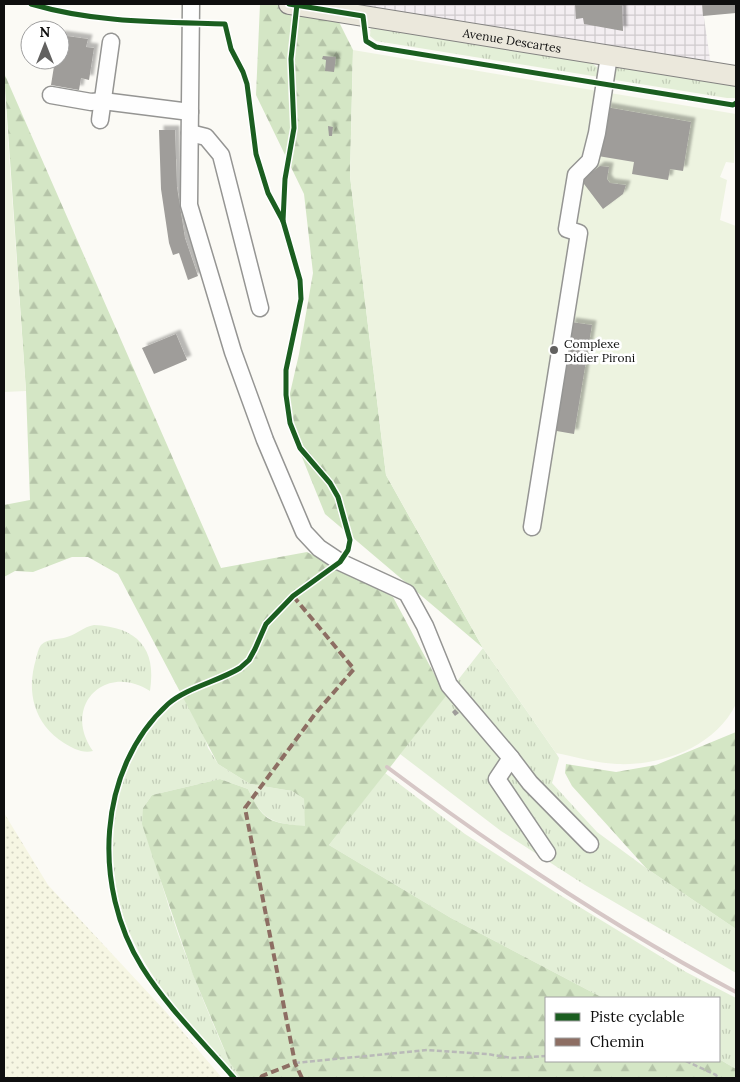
<svg xmlns="http://www.w3.org/2000/svg" width="740" height="1082" viewBox="0 0 740 1082" font-family="Lora,serif">
	<defs>
		<pattern id="industrial-grid" width="8" height="8" patternUnits="userSpaceOnUse" patternTransform="scale(1.25)"><rect width="8" height="8" fill="#f3eef1"/><path d="M0 4h8M4 0v8" fill="none" stroke="#cfcbcd"/></pattern>
		<pattern id="farmland-dots" width="8" height="8" patternUnits="userSpaceOnUse" patternTransform="scale(1.25)"><rect width="8" height="8" fill="#f6f6e3"/><path d="M2 2h.1M6 6h.1" fill="none" stroke="#d2d2c2" stroke-width="1.8" stroke-linecap="round"/></pattern>
		<pattern id="grass-tufts" width="24" height="20" patternUnits="userSpaceOnUse" patternTransform="scale(1.25)"><rect width="24" height="20" fill="#e3efd7"/><path d="M3 7l-1-3M5 7V3M7 7l1-3M15 17l-1-3M17 17v-4M19 17l1-3" fill="none" stroke="#c2ccb7"/></pattern>
		<pattern id="forest-firs" width="22" height="20" patternUnits="userSpaceOnUse" patternTransform="scale(1.25)"><rect width="22" height="20" fill="#d4e6c5"/><path d="M5 1l3.5 6h-7zM16 11l3.5 6h-7z" fill="#b5c4a8"/></pattern>
		<filter id="shadow"><feDropShadow dx="4.5" dy="-4.5" stdDeviation="1" flood-color="#0004"/></filter>
	</defs>
	<rect width="100%" height="100%" fill="#fbfaf5"/>
	<!-- industrial -->
	<path fill="url(#industrial-grid)" d="M330,4h372l9,62z"/>
	<!-- farmland -->
	<path fill="url(#farmland-dots)" d="M4,813l44,72 118,127 56,66h-218z"/>
	<!-- grass -->
	<g fill="url(#grass-tufts)">
		<path d="M371,24l219,38 7,5 2,10 -223,-36 -6,-5z"/>
		<path d="M620,66l116,17v15h-9l-118,-19 5,-10z"/>
		<path d="M94,625c43,2 63,23 56,66 -46,-29 -88,16 -57,60 -10,3 -21,-3 -29,-8 -30,-19 -38,-51 -28,-84 1,-4 2,-10 5,-14 7,-7 17,-5 26,-8 10,-3 16,-10 27,-12z"/>
		<path d="M483,648l73,105 3,5 -7,25 45,49 49,36 90,61v44l-151,-88 -84,-54 -101,-77z"/>
		<path d="M185,697l18,35 5,16 10,16 32,20 42,7 12,8 2,28c-35,-5 -43,-5 -58,-38l-28,-10 -68,16 -9,13c13,68 37,135 63,199 11,25 19,50 35,71h-4c-63,-74 -128,-133 -124,-238 1,-25 3,-47 14,-70 12,-29 29,-57 58,-73z"/>
		<path d="M385,773l80,61 90,58 131,80 50,26v71l-17,-10v-61h-116l-152,-80 -122,-73z"/>
	</g>
	<!-- forest -->
	<g fill="url(#forest-firs)">
		<path d="M260,4h70l23,46 -3,126 36,299 97,173 -158,-134 -40,-99 14,-61 14,-81 -9,-79 -48,-99z"/>
		<path d="M4,73l217,495 86,-16 86,45 53,99 -117,149 122,73 152,80h-57v63l173,-2 17,10v9h-495l-11,-15 -37,-88 -40,-117 -11,-34 1,-16 9,-13 68,-16 28,10c16,34 22,33 57,37l-1,-27 -12,-8 -42,-7 -32,-20 -100,-190 -30,-17h-16l-39,15 -18,-1 -11,6v-72l26,-5 -4,-109z"/>
		<path d="M736,732v197l-90,-61 -74,-82 -7,-13 1,-9 50,8 40,-7z"/>
	</g>
	<!-- pitch -->
	<g fill="#edf3e0">
		<path d="M353,50l383,64 -2,49 -8,-1 -6,15 7,3 -7,40 16,6v478c-21,43 -74,62 -119,60 -20,-1 -41,-7 -61,-11l-73,-105 -97,-173 -36,-299z"/>
		<path d="M4,83l22,308 -22,1z"/>
	</g>
	<!-- building -->
	<g fill="#9f9d9a" filter="url(#shadow)">
		<path d="M575,4h47l1,27 -39,-7 -1,-6 -7,1z"/>
		<path d="M702,4h34v9l-33,3z"/>
		<path d="M27,29l3,1v22l-7,-1z"/>
		<path d="M60,35l28,4 -2,8 8,1 -5,32 -8,-2 -2,12 -28,-5 4,-25h5z"/>
		<path d="M323,56l13,1 -2,15 -9,-1 1,-11 -4,-1z"/>
		<path d="M606,107l85,15 -8,49 -13,-2 -2,11 -36,-6 2,-12 -36,-6z"/>
		<path d="M328,126l5,1 -1,9h-3z"/>
		<path d="M159,130h16l2,57 8,51 13,38 -10,4 -9,-27 -6,2 -4,-12 -8,-54z"/>
		<path d="M600,166l9,1 -2,12 3,4 16,2 -3,9 -20,15 -22,-29z"/>
		<path d="M571,322l21,3 -18,109 -23,-4z"/>
		<path d="M176,334l11,26 -33,14 -12,-26z"/>
		<path d="M455,709l4,4 -4,3 -3,-4z"/>
	</g>
	<g fill="none" stroke-linecap="round" stroke-linejoin="round">
		<!-- minor casing -->
		<g stroke="#959593" stroke-width="19">
			<g id="minor">
				<path d="M191,4l-2,201 44,147 32,88 39,92 15,16 21,14 67,31 18,33 24,59 62,73 -14,21 50,74"/>
				<path d="M51,95l40,7 12,-1 87,11"/>
				<path d="M100,120l11,-78"/>
				<path d="M190,133l16,4 15,18 39,153"/>
				<path d="M532,527l47,-294 -12,-4 9,-54 14,-14 7,-28 12,-77"/>
				<path d="M511,758l19,25 60,61"/>
			</g>
		</g>
		<!-- major casing -->
		<g stroke="#838280" stroke-width="22">
			<g id="major">
				<path id="s1" d="M289,4l447,72"/>
			</g>
		</g>
		<!-- path -->
		<g stroke="#b9b9b8" stroke-width="2.5" stroke-dasharray="5 2.5" stroke-linecap="butt">
			<path d="M686,1061l30,14 2,3"/>
			<path d="M295,1063l132,-13 60,4 25,4 34,-2"/>
		</g>
		<!-- minor -->
		<use href="#minor" stroke="#fefefe" stroke-width="16"/>
		<!-- major -->
		<use href="#major" stroke="#ebe8dc" stroke-width="20"/>
		<!-- rail -->
		<path stroke="#d6c7c6" stroke-width="4" d="M387,767c111,83 226,160 349,225"/>
		<!-- quiet -->
		<g stroke="#8d6e63" stroke-width="4" stroke-dasharray="8 4" stroke-linecap="butt">
			<path d="M293,596l61,73 -39,45 -70,94 50,255 7,15"/>
			<path d="M261,1078l1,-2 33,-13"/>
		</g>
		<!-- cycleway casing -->
		<g stroke="#fff" stroke-width="8">
			<g id="cycleway">
				<path d="M31,4c64,19 129,18 194,20l6,25 12,23 4,12 9,70 12,39 15,28 17,59 1,19 -15,71v25l4,28 10,25 30,35 8,14 12,43 -2,10 -8,12 -47,34 -27,28 -11,25 -6,11 -9,8c-21,13 -54,20 -72,36 -71,65 -76,183 -26,263 25,40 61,75 92,111"/>
				<path d="M289,4l74,12 3,25 10,6 357,58 3,-2"/>
				<path d="M283,221l2,-42 9,-51 -3,-69 6,-55"/>
			</g>
		</g>
		<!-- cycleway -->
		<use href="#cycleway" stroke="#1b5e20" stroke-width="5"/>
	</g>
	<!-- markers -->
	<circle fill="#626160" stroke="#fff" stroke-width="2" cx="554" cy="350" r="5"/>
	<g text-anchor="middle" dominant-baseline="central" stroke-width="5" stroke-linejoin="round" paint-order="stroke">
		<!-- street labels -->
		<g font-size="12" fill="#0f0f0f" stroke="#fff">
			<text stroke="none"><textPath href="#s1" startOffset="226">Avenue Descartes</textPath></text>
		</g>
		<!-- poi labels -->
		<g font-size="12" fill="#0f0f0f" stroke="#fff" text-anchor="start">
			<text x="564" y="343">Complexe<tspan x="564" dy="14">Didier Pironi</tspan></text>
		</g>
	</g>
	<!-- border -->
	<rect width="740" height="1082" fill="none" stroke="#0f0f0f" stroke-width="10"/>
	<!-- legend -->
	<rect x="545" y="997" width="175" height="65" fill="#ffffff" stroke="#9f9f9f"/>
	<rect x="555" y="1013" width="25" height="8" fill="#1b5e20" stroke="#9f9f9f"/>
	<text x="590" y="1022" font-size="15" fill="#0f0f0f">Piste cyclable</text>
	<rect x="555" y="1038" width="25" height="8" fill="#8d6e63" stroke="#9f9f9f"/>
	<text x="590" y="1047" font-size="15" fill="#0f0f0f">Chemin</text>
	<!-- north arrow -->
	<g transform="translate(45 45)"><circle r="24" fill="#ffffff" stroke="#9f9f9f"/>
	<path d="M0-4L9 19L0 12L-9 19Z" fill="#626160"/>
	<text y="-8" font-size="14" font-weight="bold" text-anchor="middle" fill="#0f0f0f">N</text>
	</g>
</svg>
